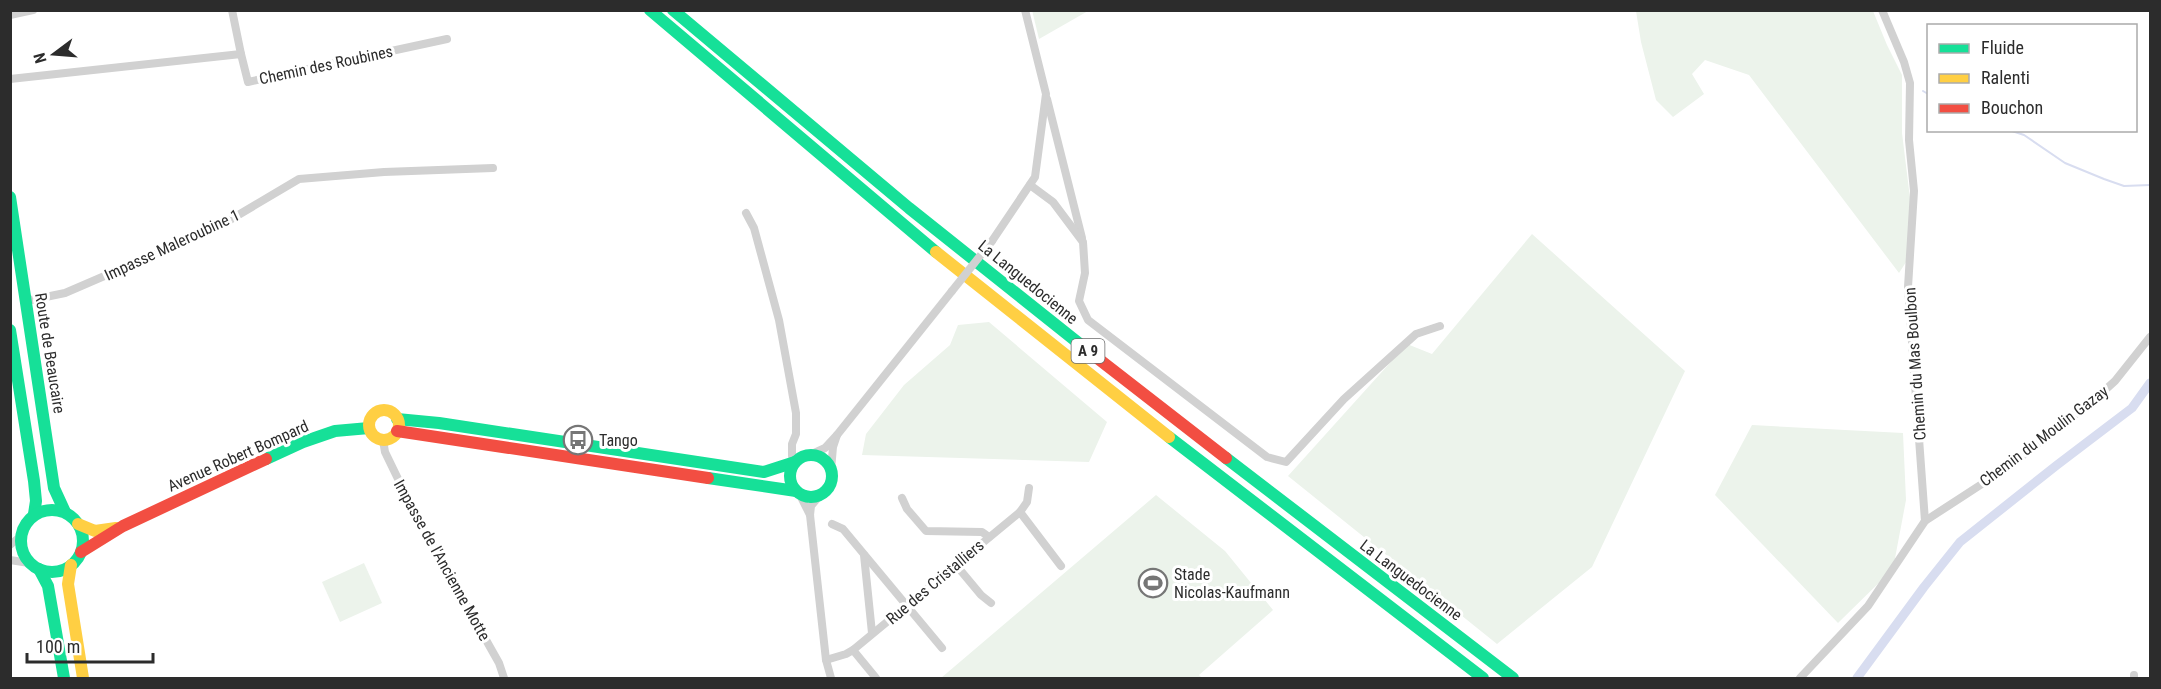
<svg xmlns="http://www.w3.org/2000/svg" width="2161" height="689" viewBox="0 0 2161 689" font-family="'Roboto Condensed',sans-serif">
	<rect width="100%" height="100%" fill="#fff"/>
	<!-- green -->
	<g fill="#ecf3eb">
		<path d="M1032,10h56v1l-49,28z"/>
		<path d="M1636,11h237l14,34 15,30v58l8,65 -2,61 -9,14 -150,-198 -44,-15 -13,14 12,20 -31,23 -17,-17 -15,-58z"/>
		<path d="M1532,234l153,137 -93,196 -95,77 -209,-168 119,-132 25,10z"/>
		<path d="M989,322l118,100 -18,40 -227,-7 4,-21 38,-49 46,-40 8,-20z"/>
		<path d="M1752,425l151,8 3,67 -13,69 -55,54 -123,-128z"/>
		<path d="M1156,495l69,56 48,59 -74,65 3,3h-261z"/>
		<path d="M364,563l18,40 -42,19 -18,-40z"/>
	</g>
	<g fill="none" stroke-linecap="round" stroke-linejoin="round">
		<!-- stream -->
		<g stroke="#d8ddf0" stroke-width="2">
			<path d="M1923,91l5,3"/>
			<path d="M2009,130l15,5 41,28 39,16 20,7 26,-1"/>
		</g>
		<!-- canal -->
		<path stroke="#d8ddf0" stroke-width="9" d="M1857,678l67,-91 36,-45 97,-77 75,-57 18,-25"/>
		<!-- street -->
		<g stroke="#d1d1d1" stroke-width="8">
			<path d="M232,10l9,44"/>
			<path d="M10,15l23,-5"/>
			<path d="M10,79l231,-25 7,28 199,-43"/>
			<path d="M1047,99l35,139"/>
			<path d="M1030,185l23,17 30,40 2,31 -6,28 9,19 179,137 19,5 58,-63 72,-65 24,-8"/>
			<path d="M746,213l8,15 25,92 17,93v21l-4,10v12l5,3"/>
			<path d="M992,241l43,-64 11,-83 -21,-84"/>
			<path d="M26,301l39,-8 153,-66 81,-48 85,-7 109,-4"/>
			<path d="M837,435l115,-144"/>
			<path d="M383,440l2,12 30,62 84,149 5,15"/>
			<path d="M812,454l13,-6 12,-13 -4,12 -2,23"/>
			<path d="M799,493l11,22"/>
			<path d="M821,494l-10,12 -1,9 16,145 5,18"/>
			<path d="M902,498l5,11 19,22 56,1 7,5"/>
			<path d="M1020,512l41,54"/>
			<path d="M1925,521l83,-54 87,-68 20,-18 35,-44"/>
			<path d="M832,524l11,5 99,119"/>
			<path d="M10,545l11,-9"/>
			<path d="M864,555l8,78"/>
			<path d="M10,560l19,3"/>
			<path d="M956,565l25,30 10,8"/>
			<path d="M853,650l23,28"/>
			<path d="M826,660l20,-6 7,-4 167,-138 7,-10 2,-14"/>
			<path d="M1800,678l68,-72 57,-85 -17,-234 6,-96 -5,-51 1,-57 -6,-21 -22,-52"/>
			<path d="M2134,678v-3"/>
		</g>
		<!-- fast -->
		<g stroke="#16e098" stroke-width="12">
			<path d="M650,10l286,242"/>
			<path d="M673,10l236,198 187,149"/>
			<path d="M10,197l44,291 11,24"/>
			<path d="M10,330l24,151 2,20 -2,13"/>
			<path d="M397,419l42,4 325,49 31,-10"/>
			<path d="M1169,437l314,241"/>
			<circle cx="811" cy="476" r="21"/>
			<path d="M1226,458l287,220"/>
			<path d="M266,459l37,-17 32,-11 34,-3"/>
			<path d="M708,478l88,13"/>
			<circle cx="52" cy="541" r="31"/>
			<path d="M39,569l9,17 16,92"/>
		</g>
		<!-- slow -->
		<g stroke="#ffcf43" stroke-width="12">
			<path d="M936,252l233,185"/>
			<circle cx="384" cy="425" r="15"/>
			<path d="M78,524l17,7 21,-3"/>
			<path d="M71,565l-3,19 15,94"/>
		</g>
		<!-- jam -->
		<g stroke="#f24e42" stroke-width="12">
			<path d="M1096,357l130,101"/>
			<path d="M397,431l311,47"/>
			<path d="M81,552l42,-26 143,-67"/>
		</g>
		<!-- street-bridge -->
		<path stroke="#d1d1d1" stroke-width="8" d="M952,291l40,-50"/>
	</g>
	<!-- icons -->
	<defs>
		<g id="bus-ring" transform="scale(1.5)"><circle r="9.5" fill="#fff" stroke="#767676" stroke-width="1.5"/><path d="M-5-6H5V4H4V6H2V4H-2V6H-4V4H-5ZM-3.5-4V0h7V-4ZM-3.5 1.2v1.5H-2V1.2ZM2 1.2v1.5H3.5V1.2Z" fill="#767676"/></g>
		<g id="stadium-ring" transform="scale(1.5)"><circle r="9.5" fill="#fff" stroke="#767676" stroke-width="1.5"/><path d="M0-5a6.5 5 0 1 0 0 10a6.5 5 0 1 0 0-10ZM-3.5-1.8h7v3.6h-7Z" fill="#767676"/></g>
	</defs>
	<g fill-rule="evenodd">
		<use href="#bus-ring" x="578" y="440"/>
		<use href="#stadium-ring" x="1153" y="583"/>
	</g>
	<g text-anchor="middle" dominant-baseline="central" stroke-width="6" stroke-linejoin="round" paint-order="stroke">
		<!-- shield labels -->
		<rect fill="#fff" stroke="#6b6b6b" stroke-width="1.5" x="1071.5" y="339" width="33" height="24" rx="4.5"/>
		<g font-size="15" font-weight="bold" fill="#2c2c2c">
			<text x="1088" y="351">A 9</text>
		</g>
		<!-- street labels -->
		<g font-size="16" fill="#2c2c2c" stroke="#fff">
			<text transform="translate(326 65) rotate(-12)">Chemin des Roubines</text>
			<text transform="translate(172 245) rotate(-25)">Impasse Maleroubine 1</text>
			<text transform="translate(1028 282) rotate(39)">La Languedocienne</text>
			<text transform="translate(50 353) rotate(81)">Route de Beaucaire</text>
			<text transform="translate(1915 364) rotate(-94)">Chemin du Mas Boulbon</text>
			<text transform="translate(2044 436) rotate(-37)">Chemin du Moulin Gazay</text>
			<text transform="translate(238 456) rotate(-24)">Avenue Robert Bompard</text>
			<text transform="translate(442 560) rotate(61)">Impasse de l'Ancienne Motte</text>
			<text transform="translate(1411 580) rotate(37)">La Languedocienne</text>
			<text transform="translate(935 582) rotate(-40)">Rue des Cristalliers</text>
		</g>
		<!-- poi labels -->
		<g font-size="16" fill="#2c2c2c" stroke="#fff" text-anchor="start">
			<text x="599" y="440">Tango</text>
			<text x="1174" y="574">Stade<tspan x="1174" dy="18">Nicolas-Kaufmann</tspan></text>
		</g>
	</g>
	<!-- border -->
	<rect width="2161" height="689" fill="none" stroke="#2c2c2c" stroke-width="24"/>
	<!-- legend -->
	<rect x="1927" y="24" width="210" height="108" fill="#ffffff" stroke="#ababab" stroke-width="1.5"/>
	<rect x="1939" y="44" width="30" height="9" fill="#16e098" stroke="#ababab" stroke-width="1.5"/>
	<text x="1981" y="54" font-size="18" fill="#2c2c2c">Fluide</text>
	<rect x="1939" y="74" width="30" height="9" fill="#ffcf43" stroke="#ababab" stroke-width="1.5"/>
	<text x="1981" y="84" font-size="18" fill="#2c2c2c">Ralenti</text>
	<rect x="1939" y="104" width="30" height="9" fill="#f24e42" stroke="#ababab" stroke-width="1.5"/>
	<text x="1981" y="114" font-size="18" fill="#2c2c2c">Bouchon</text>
	<!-- north arrow -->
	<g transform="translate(54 54) rotate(254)" stroke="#ffffff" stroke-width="4.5" paint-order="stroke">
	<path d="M0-4.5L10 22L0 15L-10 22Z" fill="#2c2c2c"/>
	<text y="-9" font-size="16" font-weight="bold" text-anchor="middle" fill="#2c2c2c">N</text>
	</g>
	<!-- scale -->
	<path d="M27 653v9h126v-9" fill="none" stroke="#2c2c2c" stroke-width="3"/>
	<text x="36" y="653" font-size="18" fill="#2c2c2c" stroke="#ffffff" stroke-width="4.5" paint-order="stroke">100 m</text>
</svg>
